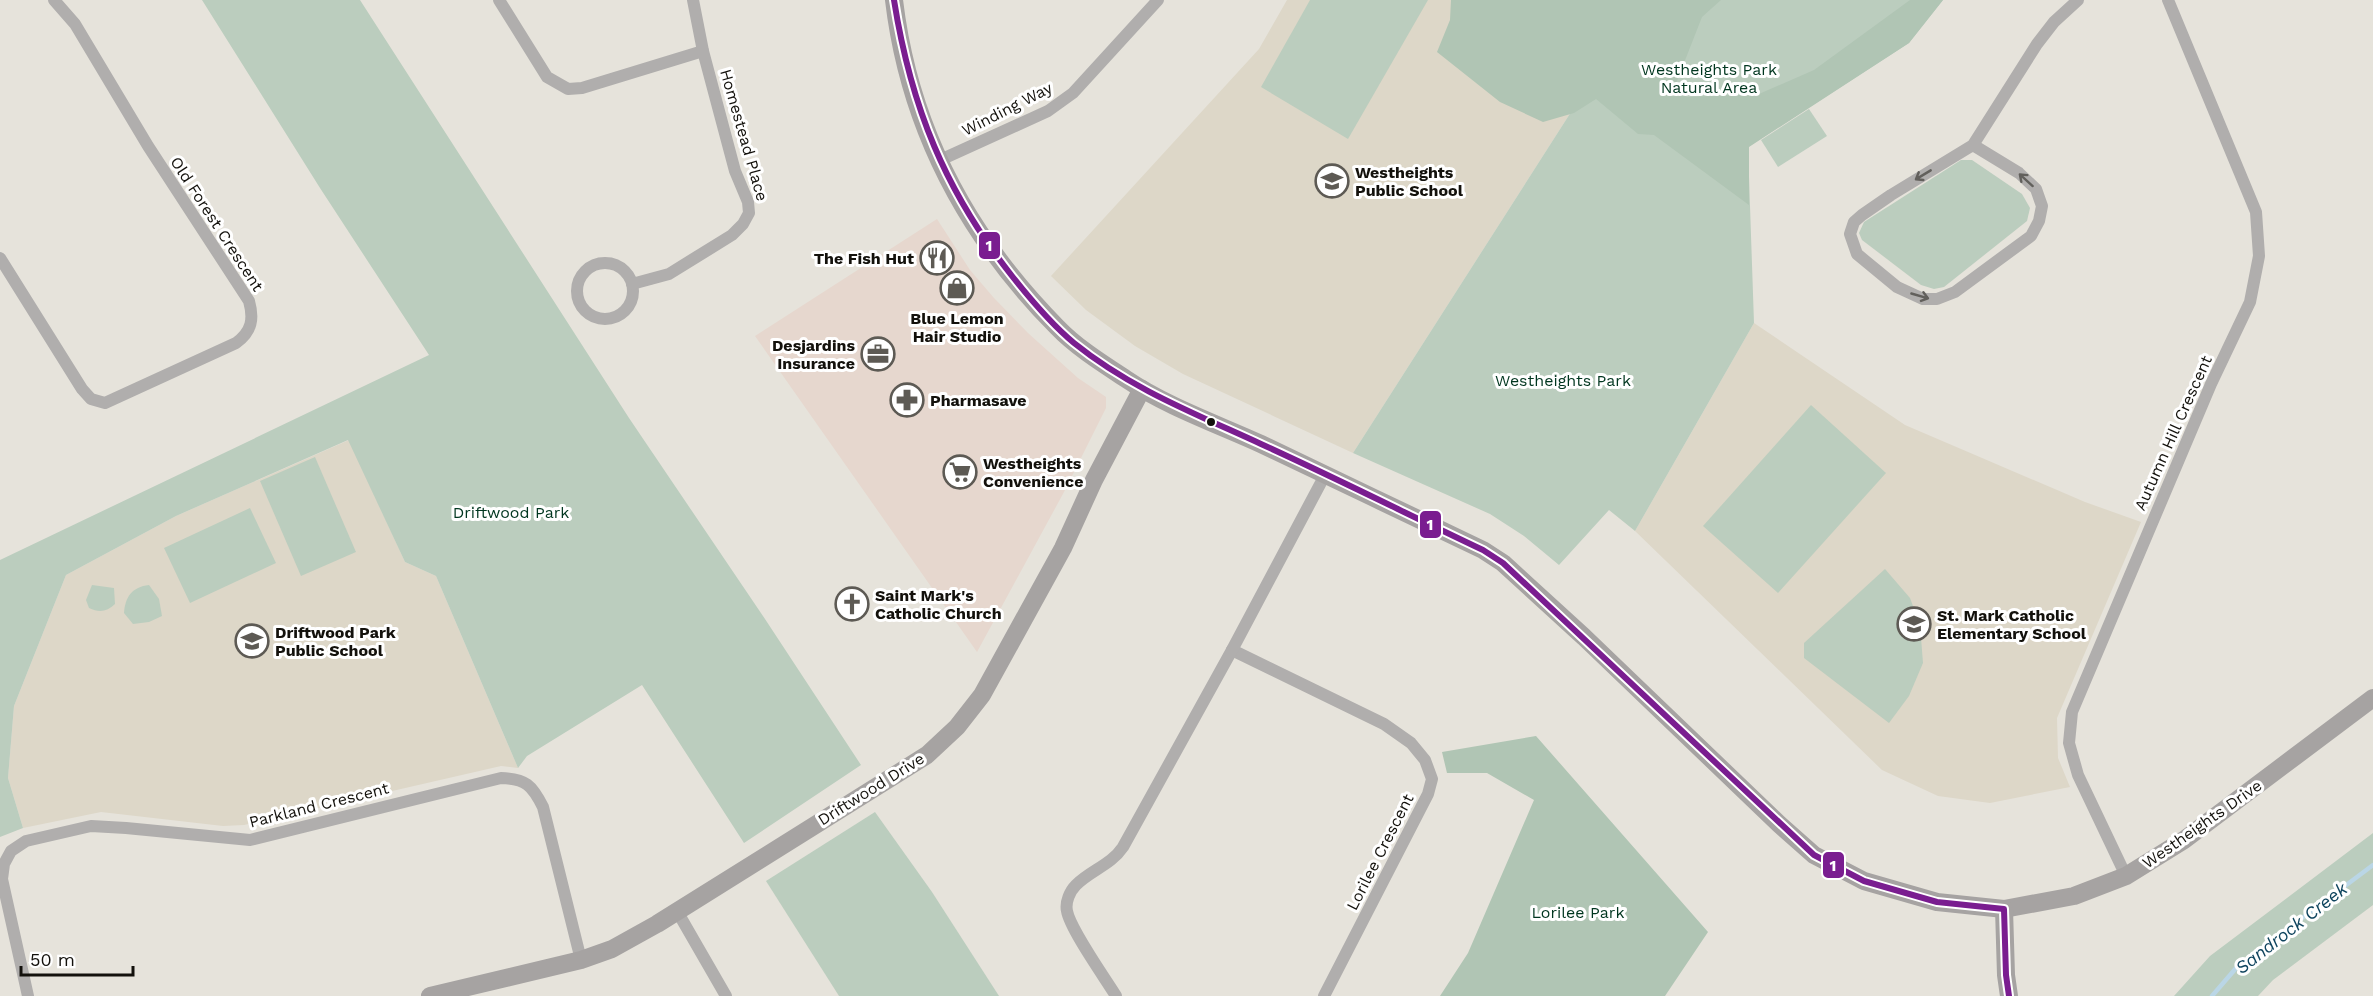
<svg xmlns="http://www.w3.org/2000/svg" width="2373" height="996" viewBox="0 0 2373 996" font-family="'Work Sans',sans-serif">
	<rect width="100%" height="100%" fill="#e6e3db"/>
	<!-- commercial -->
	<path fill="#e6d7ce" d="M937,219l33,51 24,28 34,35 50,45 28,19v11l-42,84 -87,160 -222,-316z"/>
	<!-- built -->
	<g fill="#ddd7c8">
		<path d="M1287,0h177l123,87 -234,366 -170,-79 -48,-28 -49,-36 -35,-34 208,-227z"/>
		<path d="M1754,323l151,102 180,77 56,20 -84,196 1,40 12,29 -80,16 -52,-7 -56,-26 -247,-239z"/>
		<path d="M349,440l56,122 31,14 82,192 -17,-2 -257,59 -21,1 -122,-14 -78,16 -15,-50 6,-72 52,-131 110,-59z"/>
	</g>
	<!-- green -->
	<g fill="#bbcdbe">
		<path d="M202,0h158l269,418 136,201 96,146 -117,78 -102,-158 -115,71 -9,12 -82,-192 -31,-14 -57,-122 -172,76 -110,59 -52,131 -6,72 15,50 -23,9v-277l429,-205 -109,-167z"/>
		<path d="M1310,0h118l-80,139 -87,-52z"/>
		<path d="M1464,0h479l-34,43 -161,104 6,176 -119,208 -26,-21 -50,55 -35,-29 -34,-22 -137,-61 234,-366z"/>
		<path d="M1809,109l18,27 -49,31 -17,-27z"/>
		<path d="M1961,160h11l50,34 8,14 -3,13 -83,66 -10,2 -13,-4 -59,-45 -3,-7 5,-11z"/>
		<path d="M1811,405l75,68 -108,120 -75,-67z"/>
		<path d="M315,457l41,95 -55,24 -41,-95z"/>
		<path d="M250,508l26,55 -86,40 -26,-55z"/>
		<path d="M1885,569l25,29 10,27 3,38 -14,33 -20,27 -85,-65v-15z"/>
		<path d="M92,585l22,3 1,16c-8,8 -16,9 -26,4l-3,-8z"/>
		<path d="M149,585l10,14 3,17 -13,6 -16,2 -9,-11c1,-16 8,-26 25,-28z"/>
		<path d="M875,812l57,80 67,104h-160l-73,-115z"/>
		<path d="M2373,833v72l-100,75 -15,16h-84l36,-40z"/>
	</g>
	<!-- forest -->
	<g fill="#b0c5b4">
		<path d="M1451,0h270l-19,17 -27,69 12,11 72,-3 55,-24 96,-70h33l-34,43 -160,104v58l-95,-70 -16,-1 -42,-35 -22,14 -31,9 -43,-20 -63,-50 13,-32z"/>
		<path d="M1536,736l172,196 -43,64h-225l28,-43 66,-153 -47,-27h-40l-5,-21z"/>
	</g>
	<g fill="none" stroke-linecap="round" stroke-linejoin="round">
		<!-- stream -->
		<path stroke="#bad6e6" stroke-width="4.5" d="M2212,996l25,-29 136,-102"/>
		<!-- street -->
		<g stroke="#b0aead" stroke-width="12">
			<path d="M499,0l48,77 21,12 14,-1 121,-37"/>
			<path d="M1973,145l46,28 17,16 6,17 -3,15 -8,15 -76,56 -18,7h-14l-26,-12 -40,-33 -7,-20 4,-12 8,-7 29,-20 82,-50 64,-101 17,-22 24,-22"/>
			<path d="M938,161l110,-50 25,-18 85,-93"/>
			<path d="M0,258l82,131 9,10 14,4 131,-60c16,-12 18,-24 13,-42l-101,-155 -73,-122 -21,-24"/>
			<circle cx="605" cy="291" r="28"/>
			<path d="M632,284l37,-10 63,-39 11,-11 6,-11 -1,-11 -13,-31 -32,-120 -10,-51"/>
			<path d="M1232,650l152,74 27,19 14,17 7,19 -4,15 -104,202"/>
			<path d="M2126,876l-48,-101 -9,-32 3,-31 139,-328 39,-82 9,-46 -3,-44 -88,-212"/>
			<path d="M677,911l49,85"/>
			<path d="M28,996l-26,-117 2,-15 7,-13 15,-10 65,-15 35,2 124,12 251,-62c25,1 31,7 42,29l38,153"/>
			<path d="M1116,996c-11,-18 -46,-67 -49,-85 -2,-9 3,-20 9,-26 15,-15 35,-20 47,-38l109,-197 93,-175"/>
		</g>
		<!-- secondary -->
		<g stroke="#a6a3a2" stroke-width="18">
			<path d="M894,0c15,127 73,236 163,327 19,20 46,37 69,52 40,27 91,45 135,65 74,35 148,71 222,106l20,13 81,74 195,187 35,31 50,26 73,21 67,7 70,-13 52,-20 58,-36 189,-142"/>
			<path d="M2004,909l2,66 3,21"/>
			<path d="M430,996l151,-36 31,-11 45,-25 270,-169 30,-28 25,-32 81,-147 31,-68 48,-91"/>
		</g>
		<!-- bus-1 casing -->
		<g stroke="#fff" stroke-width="10">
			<path id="bus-1" d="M894,0c17,107 51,191 118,276 19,24 39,48 62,67 57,46 122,71 187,101 75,34 148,71 222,106l20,13 311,292 50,26 73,21 67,7 2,66 3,21"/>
		</g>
		<!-- bus-1 -->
		<use href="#bus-1" stroke="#7a1d90" stroke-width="6"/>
	</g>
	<!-- one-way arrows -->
	<defs><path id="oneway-shaft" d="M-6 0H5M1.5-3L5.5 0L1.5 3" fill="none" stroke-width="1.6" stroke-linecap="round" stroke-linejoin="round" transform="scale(1.5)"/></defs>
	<g stroke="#62605c">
		<use href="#oneway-shaft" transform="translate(1923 175) rotate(149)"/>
		<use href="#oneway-shaft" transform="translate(2026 180) rotate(-138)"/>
		<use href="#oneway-shaft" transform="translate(1920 296) rotate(16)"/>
	</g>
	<!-- icons -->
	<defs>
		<g id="school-ring" transform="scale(1.725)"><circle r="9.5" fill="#fff" stroke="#5d5a54" stroke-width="1.5"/><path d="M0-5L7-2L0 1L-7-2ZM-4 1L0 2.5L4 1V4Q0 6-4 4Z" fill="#5d5a54"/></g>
		<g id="restaurant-ring" transform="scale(1.725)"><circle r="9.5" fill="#fff" stroke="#5d5a54" stroke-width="1.5"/><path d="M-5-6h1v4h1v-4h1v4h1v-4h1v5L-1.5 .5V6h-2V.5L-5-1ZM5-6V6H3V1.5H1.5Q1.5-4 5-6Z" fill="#5d5a54"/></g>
		<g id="shop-ring" transform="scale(1.725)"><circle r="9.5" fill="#fff" stroke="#5d5a54" stroke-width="1.5"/><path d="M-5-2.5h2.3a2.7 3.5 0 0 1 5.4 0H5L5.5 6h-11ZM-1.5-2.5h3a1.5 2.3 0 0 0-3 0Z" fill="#5d5a54"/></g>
		<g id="office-ring" transform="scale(1.725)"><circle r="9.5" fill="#fff" stroke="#5d5a54" stroke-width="1.5"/><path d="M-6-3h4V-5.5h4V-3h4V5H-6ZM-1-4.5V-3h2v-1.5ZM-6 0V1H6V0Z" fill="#5d5a54"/></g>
		<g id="pharmacy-ring" transform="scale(1.725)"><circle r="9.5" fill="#fff" stroke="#5d5a54" stroke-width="1.5"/><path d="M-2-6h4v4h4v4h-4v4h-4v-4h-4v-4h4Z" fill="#5d5a54"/></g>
		<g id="supermarket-ring" transform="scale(1.725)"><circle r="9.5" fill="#fff" stroke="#5d5a54" stroke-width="1.5"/><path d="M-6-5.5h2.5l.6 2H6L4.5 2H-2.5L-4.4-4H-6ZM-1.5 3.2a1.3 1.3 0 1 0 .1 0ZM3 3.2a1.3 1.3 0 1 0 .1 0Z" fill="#5d5a54"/></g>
		<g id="church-ring" transform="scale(1.725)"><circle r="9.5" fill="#fff" stroke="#5d5a54" stroke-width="1.5"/><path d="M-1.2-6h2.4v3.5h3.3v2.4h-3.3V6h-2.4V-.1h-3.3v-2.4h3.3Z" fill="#5d5a54"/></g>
	</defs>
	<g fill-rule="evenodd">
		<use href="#school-ring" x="1332" y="181"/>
		<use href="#restaurant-ring" x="937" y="258"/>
		<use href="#shop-ring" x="957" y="288"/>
		<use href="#office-ring" x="878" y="354"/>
		<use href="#pharmacy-ring" x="907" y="400"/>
		<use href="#supermarket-ring" x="960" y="472"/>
		<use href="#church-ring" x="852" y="604"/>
		<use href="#school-ring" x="1914" y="624"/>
		<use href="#school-ring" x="252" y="641"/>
	</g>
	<!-- markers -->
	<circle fill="#13110c" stroke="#fff" stroke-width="2" cx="1211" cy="422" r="5"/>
	<g text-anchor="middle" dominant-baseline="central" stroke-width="6" stroke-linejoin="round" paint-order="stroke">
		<!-- park labels -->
		<g font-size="16" fill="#00361f" stroke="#fff">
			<text x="1709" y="69">Westheights Park<tspan x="1709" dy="18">Natural Area</tspan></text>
			<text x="1563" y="380">Westheights Park</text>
			<text x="511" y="512">Driftwood Park</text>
			<text x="1578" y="912">Lorilee Park</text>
		</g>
		<!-- street labels -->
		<g font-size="16" fill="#13110c" stroke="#fff">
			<text transform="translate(1007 109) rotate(-27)">Winding Way</text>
			<text transform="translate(744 135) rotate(74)">Homestead Place</text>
			<text transform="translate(217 224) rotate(57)">Old Forest Crescent</text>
			<text transform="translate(2173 433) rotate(-66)">Autumn Hill Crescent</text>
			<text transform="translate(871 789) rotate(-32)">Driftwood Drive</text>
			<text transform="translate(319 805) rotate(-14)">Parkland Crescent</text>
			<text transform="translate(2202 824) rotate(-35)">Westheights Drive</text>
			<text transform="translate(1380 852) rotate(-63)">Lorilee Crescent</text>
		</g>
		<!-- poi labels -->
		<g font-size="16" font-weight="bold" fill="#13110c" stroke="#fff" text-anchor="start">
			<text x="1355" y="172">Westheights<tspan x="1355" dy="18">Public School</tspan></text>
			<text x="914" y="258" text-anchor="end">The Fish Hut</text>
			<text x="957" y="318" text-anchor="middle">Blue Lemon<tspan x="957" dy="18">Hair Studio</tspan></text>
			<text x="855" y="345" text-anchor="end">Desjardins<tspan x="855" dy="18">Insurance</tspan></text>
			<text x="930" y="400">Pharmasave</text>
			<text x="983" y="463">Westheights<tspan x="983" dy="18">Convenience</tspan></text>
			<text x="875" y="595">Saint Mark's<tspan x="875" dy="18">Catholic Church</tspan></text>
			<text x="1937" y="615">St. Mark Catholic<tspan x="1937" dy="18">Elementary School</tspan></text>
			<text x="275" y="632">Driftwood Park<tspan x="275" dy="18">Public School</tspan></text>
		</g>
		<!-- water labels -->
		<g font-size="18" font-style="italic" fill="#0f445e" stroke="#fff">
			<text transform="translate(2291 928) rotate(-38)">Sandrock Creek</text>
		</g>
	</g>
	<g stroke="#fff" stroke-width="2">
		<rect x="978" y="231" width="23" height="29" rx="6" fill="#7a1d90"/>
		<rect x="1419" y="510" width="23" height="29" rx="6" fill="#7a1d90"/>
		<rect x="1822" y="851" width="23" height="28" rx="6" fill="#7a1d90"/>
	</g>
	<g font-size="16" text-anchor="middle" font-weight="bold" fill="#fff">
		<text x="989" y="251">1</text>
		<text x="1430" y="530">1</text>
		<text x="1833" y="871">1</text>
	</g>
	<!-- scale -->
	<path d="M21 966v9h112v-9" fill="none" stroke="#13110c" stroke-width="3"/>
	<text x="30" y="966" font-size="18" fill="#13110c" stroke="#ffffff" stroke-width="4.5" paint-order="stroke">50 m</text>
</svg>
